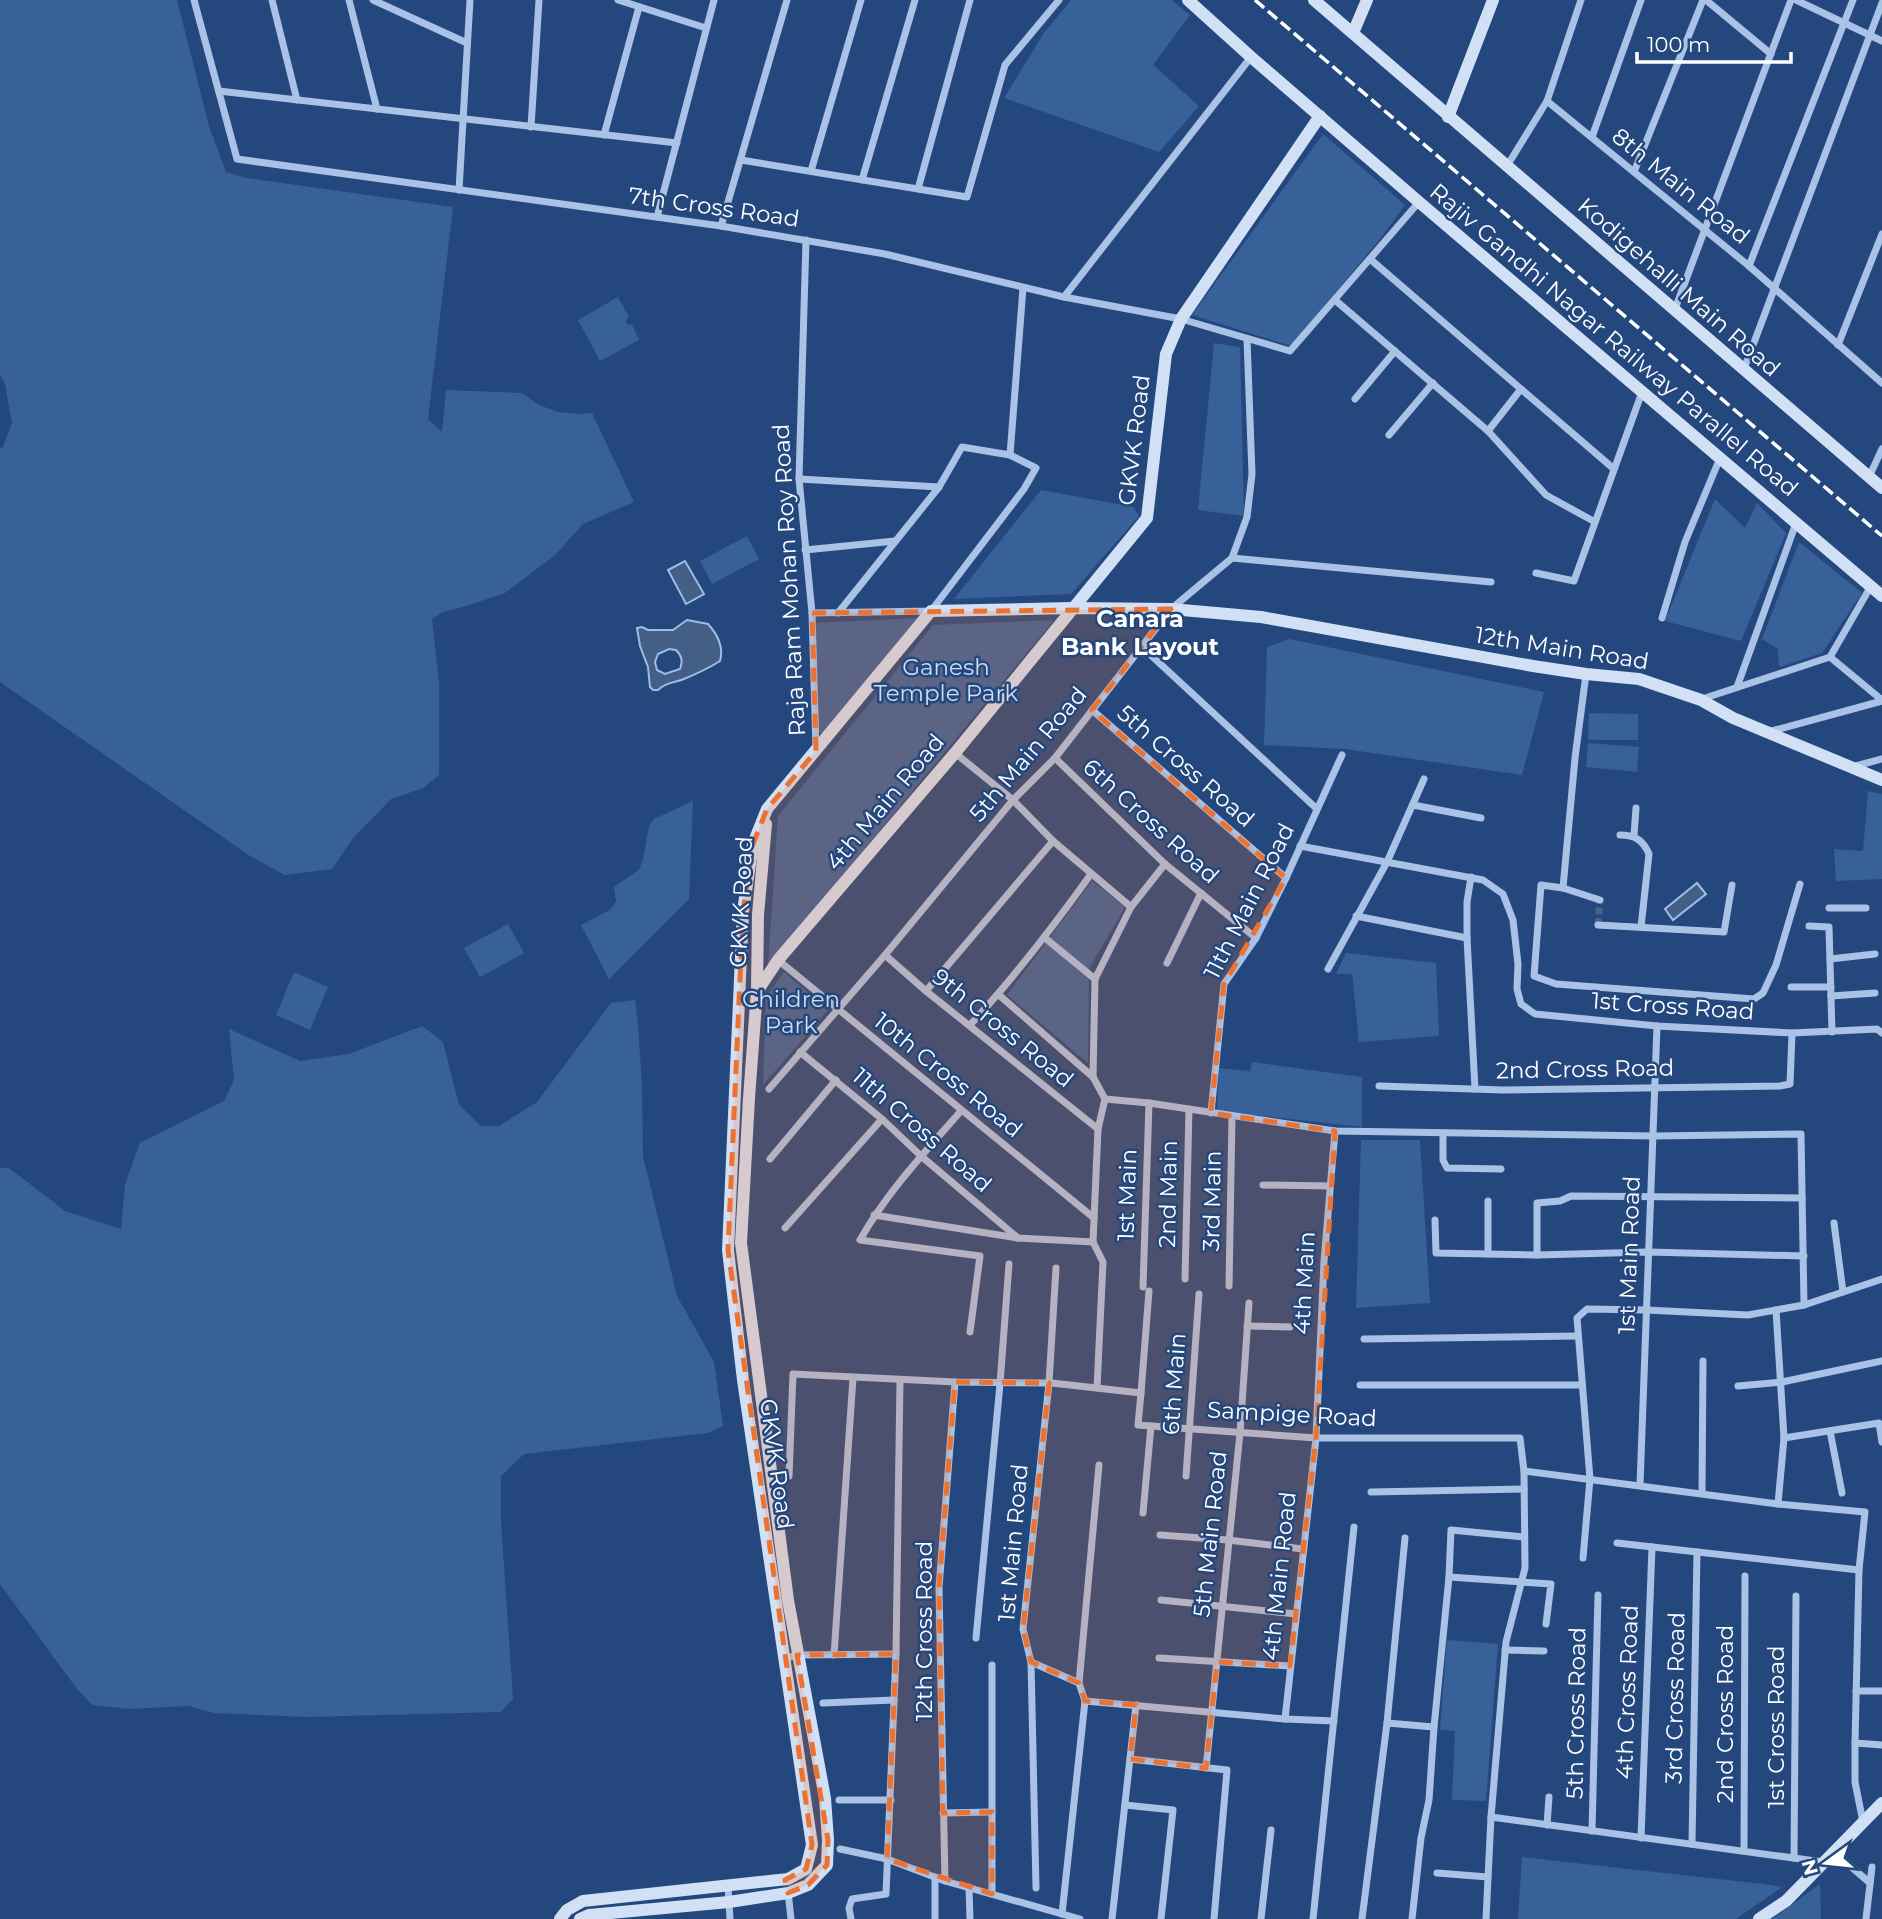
<svg xmlns="http://www.w3.org/2000/svg" width="1882" height="1919" viewBox="0 0 1882 1919" font-family="Montserrat,sans-serif">
	<rect width="100%" height="100%" fill="#24487d"/>
	<!-- green -->
	<g fill="#38619a">
		<path d="M0,0h177l32,126 17,46 20,6 207,29 -25,212 14,13 4,-42 76,3 17,12 19,7 23,2 11,-1 42,89 -51,22 -28,31 -50,38 -39,13 -23,6 -11,7 7,63v93l-16,13 -32,11 -37,38 -22,32 -47,6 -35,-19 -250,-174v-234l3,-1 9,-24 -7,-39 -5,-10z"/>
		<path d="M1071,0h101l18,15 -37,50 46,41 -40,46 -155,-54 40,-65z"/>
		<path d="M1323,134l82,71 -25,34 -89,107 -99,-31z"/>
		<path d="M618,297l11,20 -3,2v4l4,2 2,-1 7,16 -39,21 -22,-41z"/>
		<path d="M1214,343l26,4 4,169 -46,-6z"/>
		<path d="M1041,490l92,17 6,9 -68,78 -117,5z"/>
		<path d="M1715,499l30,29 12,-25 29,30 -45,108 -76,-20z"/>
		<path d="M747,536l12,23 -47,25 -12,-23z"/>
		<path d="M1799,542l63,51 -40,60 -43,14 -1,-18 -16,-10z"/>
		<path d="M917,618l-92,114 -8,1 -1,-110z"/>
		<path d="M1054,620l-286,346 10,-150 155,-191z"/>
		<path d="M1289,639l255,53 -22,83 -177,-26 -81,-4 3,-98z"/>
		<path d="M1589,713l49,1v26h-50z"/>
		<path d="M1588,743l51,4 -2,25 -51,-5z"/>
		<path d="M1868,791l14,3v85l-46,2 -2,-32 29,2z"/>
		<path d="M693,801l-4,98 -80,80 -28,-54 29,-15 6,-9 -2,-14 25,-17 4,-11 6,-33 5,-7z"/>
		<path d="M1092,881l33,26 -36,62 -1,94 -81,-68z"/>
		<path d="M508,924l16,29 -44,24 -16,-29z"/>
		<path d="M1346,953l90,10 3,73 -80,6 -7,-68h-16z"/>
		<path d="M294,972l34,15 -18,43 -34,-15z"/>
		<path d="M784,972l44,38 -65,75 3,-88z"/>
		<path d="M635,1000l3,24 4,62 1,70 34,140 37,66 9,64 -15,7 -184,21 -23,22v45l12,178 -12,13 -194,5 -93,-4 -26,-7 -58,3 -38,-4 -15,-16 -77,-105v-416h9l56,43 56,18 4,-45 15,-41 84,-42 10,-21 -5,-51 71,32 49,-7 73,-28 21,16 16,63 22,21h18l38,-24 74,-99z"/>
		<path d="M1252,1062l110,15v50l-145,-16 2,-43 31,3z"/>
		<path d="M1361,1140h59l10,163 -74,5z"/>
		<path d="M1447,1640l51,4 -12,157 -34,-1 3,-69 -15,-1z"/>
		<path d="M1522,1857l241,27 19,3 -46,32h-218z"/>
		<path d="M1820,1884l1,35h-49z"/>
	</g>
	<!-- water -->
	<g fill="#445f85" stroke="#9dbce6" stroke-width="2" fill-rule="evenodd">
		<path d="M685,561l19,33 -18,10 -18,-34z"/>
		<path d="M687,620l21,4c10,11 16,23 12,37 -11,7 -24,13 -36,18 -10,4 -18,3 -26,11h-5l-3,-3 -2,-20 -8,-21 -3,-18 5,-1 6,3h25zM669,649l7,1c6,6 7,11 4,19l-15,5 -8,-4 -2,-8 3,-8z"/>
		<path d="M1697,883l9,11 -33,26 -8,-11z"/>
	</g>
	<g fill="none" stroke-linecap="round" stroke-linejoin="round">
		<!-- street-tunnel -->
		<path stroke="#456390" stroke-width="7" stroke-dasharray="7 3.5" stroke-linecap="butt" d="M1598,925l2,-25"/>
		<!-- street -->
		<g stroke="#a9c2e5" stroke-width="7">
			<path d="M194,0l43,159 484,67 164,28 179,43 117,22 109,32 129,-149"/>
			<path d="M272,0l25,100"/>
			<path d="M349,0l28,109"/>
			<path d="M373,0l94,43"/>
			<path d="M618,0l88,28"/>
			<path d="M1581,0l-34,101 202,165 104,-266"/>
			<path d="M1706,0l65,54"/>
			<path d="M1796,0l86,41"/>
			<path d="M219,91l458,52"/>
			<path d="M531,127l8,-127"/>
			<path d="M604,135l35,-128"/>
			<path d="M1592,137l49,-137"/>
			<path d="M741,160l226,37 38,-132 54,-65"/>
			<path d="M1507,166l40,-65"/>
			<path d="M811,171l50,-171"/>
			<path d="M1634,172l69,-172"/>
			<path d="M862,180l53,-180"/>
			<path d="M918,189l52,-189"/>
			<path d="M459,190l11,-190"/>
			<path d="M657,217l57,-217"/>
			<path d="M721,226l66,-226"/>
			<path d="M806,240l-7,239 13,134 4,136"/>
			<path d="M1370,259l244,210"/>
			<path d="M1749,266l133,117"/>
			<path d="M1064,297l187,-240"/>
			<path d="M1335,300l153,131 33,-42"/>
			<path d="M1675,309l116,-309"/>
			<path d="M1838,345l44,-111"/>
			<path d="M1744,369l138,-366"/>
			<path d="M1355,399l40,-48"/>
			<path d="M1488,431l58,64 49,27"/>
			<path d="M1389,435l44,-52"/>
			<path d="M1010,455l13,-167"/>
			<path d="M1869,477l13,-28"/>
			<path d="M799,479l140,8"/>
			<path d="M805,550l90,-9"/>
			<path d="M1232,558l15,-41 5,-43 -5,-135"/>
			<path d="M1536,573l38,8 68,-189"/>
			<path d="M812,613l119,-2 93,-122 12,-21 -26,-13 -48,-8 -23,40 -101,126"/>
			<path d="M1662,618l23,-76 35,-84"/>
			<path d="M1142,647l175,162"/>
			<path d="M1830,657l52,43"/>
			<path d="M1586,674l-11,84 -12,130 -22,-3 -7,91 22,8 198,15 9,-6 13,-28 24,-81"/>
			<path d="M1737,687l59,-164"/>
			<path d="M1702,699l128,-42 41,-71"/>
			<path d="M1092,710l194,168"/>
			<path d="M1768,732l114,-31"/>
			<path d="M955,753l58,47 40,41 78,66"/>
			<path d="M1055,758l110,106 91,74"/>
			<path d="M1852,767l30,-8"/>
			<path d="M1413,805l68,13"/>
			<path d="M1620,835c15,0 23,5 29,19l-8,73"/>
			<path d="M1634,835l2,-27"/>
			<path d="M1300,846l183,34 20,14 10,26 5,44 -1,25 4,15 14,10 122,12 135,7 -2,51 -10,2 -277,4 -124,-4"/>
			<path d="M1471,877l-4,25v36l8,151"/>
			<path d="M1563,888l37,12"/>
			<path d="M1829,908h37"/>
			<path d="M1356,916l111,22"/>
			<path d="M1598,925l126,7 8,-47"/>
			<path d="M1809,926l20,1 3,105"/>
			<path d="M1045,938l50,41"/>
			<path d="M885,955l41,36 172,138"/>
			<path d="M1830,959l45,-5"/>
			<path d="M778,960l316,258"/>
			<path d="M1167,963l34,-70"/>
			<path d="M1328,969l59,-107 37,-83"/>
			<path d="M1791,987h40"/>
			<path d="M926,991l127,-150"/>
			<path d="M999,995l94,82"/>
			<path d="M1831,996l44,-3"/>
			<path d="M970,1025c44,-47 83,-98 121,-151"/>
			<path d="M1792,1033l85,-4 5,4"/>
			<path d="M800,1052l82,67 39,37 97,82"/>
			<path d="M769,1089l116,-134 128,-155 42,-42 116,-149 61,-51 259,24"/>
			<path d="M1105,1099l44,4 186,28 318,5 148,-2 3,171"/>
			<path d="M961,1111c-36,41 -74,81 -101,129l120,16 -10,76"/>
			<path d="M1211,1113l13,-129 32,-46 30,-60 56,-123"/>
			<path d="M1443,1133v27l4,8 54,1"/>
			<path d="M770,1159l66,-79"/>
			<path d="M1263,1185l67,1"/>
			<path d="M874,1215l144,23 75,4 10,20 -6,126"/>
			<path d="M1435,1220l1,33 101,2 112,-3 155,4"/>
			<path d="M1834,1223l9,69"/>
			<path d="M785,1228l97,-109"/>
			<path d="M1093,1242l5,-113 7,-30 -12,-22 2,-98 36,-72 34,-43"/>
			<path d="M1488,1254v-53"/>
			<path d="M1537,1255v-52l23,-2 11,-5 231,2"/>
			<path d="M1056,1268l-7,115 -26,246 8,33 48,21 6,18 -23,213"/>
			<path d="M1185,1279l4,-170"/>
			<path d="M1229,1286l3,-169"/>
			<path d="M1143,1287l6,-184"/>
			<path d="M1776,1310l8,128 -6,66"/>
			<path d="M1247,1326l43,1"/>
			<path d="M1364,1339l214,-3"/>
			<path d="M1360,1385h222"/>
			<path d="M1738,1386l44,-4 100,-21"/>
			<path d="M1141,1393l8,-102"/>
			<path d="M1830,1431l12,62"/>
			<path d="M1784,1438l95,-15 3,19"/>
			<path d="M1524,1471l254,33 87,8 -6,58 -4,173 27,2"/>
			<path d="M789,1476l4,-102 162,8 97,1 89,10 -3,32 13,1 165,12h204l4,33 1,97 -19,74 -15,175 -5,102"/>
			<path d="M1186,1476l13,-182"/>
			<path d="M1640,1485l17,-459"/>
			<path d="M1371,1492l153,-3"/>
			<path d="M1702,1493l1,-132"/>
			<path d="M1143,1513l8,-87"/>
			<path d="M1160,1535l68,5 75,9"/>
			<path d="M1617,1543l242,27"/>
			<path d="M1583,1558l7,-79 -13,-161 10,-9 59,1 102,5 56,-10 78,-26"/>
			<path d="M1449,1577l2,-47 73,7"/>
			<path d="M1161,1600l135,14"/>
			<path d="M976,1638l24,-254 9,-120"/>
			<path d="M1505,1650l39,1"/>
			<path d="M834,1655l19,-277"/>
			<path d="M784,1658l16,-3 96,-1"/>
			<path d="M1159,1658l131,8"/>
			<path d="M1031,1662l5,226"/>
			<path d="M992,1665v229"/>
			<path d="M1079,1683l20,-218"/>
			<path d="M1856,1691h26"/>
			<path d="M1085,1701l200,18 49,2"/>
			<path d="M823,1703l71,-3"/>
			<path d="M1285,1719l31,-281 8,-177 11,-130"/>
			<path d="M1387,1723l47,4"/>
			<path d="M1855,1743v39l8,40"/>
			<path d="M1130,1759l97,11 -13,149"/>
			<path d="M1206,1768l34,-335 9,-130"/>
			<path d="M839,1800h52"/>
			<path d="M1125,1805l48,5 -12,109"/>
			<path d="M943,1813l49,-1"/>
			<path d="M1491,1817l332,45"/>
			<path d="M1547,1825l2,-28"/>
			<path d="M1592,1831l6,-236"/>
			<path d="M1641,1838l11,-291"/>
			<path d="M1692,1844l5,-292"/>
			<path d="M840,1849l47,10 58,22 135,38"/>
			<path d="M1744,1851l1,-275"/>
			<path d="M1834,1852l36,31"/>
			<path d="M1794,1858l2,-262"/>
			<path d="M1437,1873l51,4"/>
			<path d="M935,1877v42"/>
			<path d="M945,1881l-6,-293 16,-206"/>
			<path d="M728,1886l2,33"/>
			<path d="M969,1887l1,32"/>
			<path d="M788,1892l3,27"/>
			<path d="M851,1919l-2,-11 3,-9 34,-5 10,-240 4,-274"/>
			<path d="M1112,1919l24,-214"/>
			<path d="M1261,1919l10,-89"/>
			<path d="M1313,1919l41,-392"/>
			<path d="M1362,1919l25,-196 18,-185"/>
			<path d="M1412,1919l9,-81 8,-38 5,-73 15,-150 102,7 -5,40"/>
			<path d="M1866,1919l6,-52"/>
		</g>
		<!-- secondary -->
		<g stroke="#d2e0f5" stroke-width="12">
			<path d="M1188,0l63,57 168,145 463,394"/>
			<path d="M1314,0l568,488"/>
			<path d="M1353,33l14,-33"/>
			<path d="M1448,117l45,-117"/>
			<path d="M758,990l20,-30 177,-207 192,-235 19,-164 15,-35 139,-203"/>
			<path d="M560,1919l7,-9 16,-9 205,-22 18,-10 6,-24 -69,-465 -15,-130 15,-339 10,-67 14,-35 164,-198 141,-3 99,1 90,8 272,49 53,8 53,5 62,21 32,18 149,62"/>
			<path d="M580,1919l9,-4 140,-13 59,-9 20,-8 19,-20 1,-25 -3,-42 -37,-198 -47,-357 8,-145 8,-108 1,-75 8,-91"/>
			<path d="M1759,1919l27,-18 96,-98"/>
		</g>
		<!-- rail -->
		<path stroke="#fff" stroke-width="3.5" stroke-dasharray="12 5" stroke-linecap="butt" d="M1255,0l627,536"/>
	</g>
	<!-- marked area -->
	<path fill="#eb7230" fill-opacity="0.2" stroke="#eb7230" stroke-width="5" stroke-dasharray="14 9" stroke-linejoin="round" d="M1171,609l-79,101 194,168 -62,106 -13,129 124,18 -19,307 -26,228 -73,-4 -11,106 -76,-9 6,-54 -51,-4 -6,-18 -48,-21 -8,-33 26,-246 -94,-1 -16,206 4,225 49,-1v82l-105,-35 9,-205 -99,1 31,185 -1,25 -19,20 -20,8 -3,-13 21,-11 6,-24 -84,-595 15,-339 10,-67 14,-35 49,-58 -4,-138z"/>
	<g text-anchor="middle" dominant-baseline="central" stroke-width="5" stroke-linejoin="round" paint-order="stroke">
		<!-- street labels -->
		<g font-size="23" fill="#fff" stroke="#24487d">
			<text transform="translate(1681 186) rotate(39)">8th Main Road</text>
			<text transform="translate(714 207) rotate(8)">7th Cross Road</text>
			<text transform="translate(1679 287) rotate(41)">Kodigehalli Main Road</text>
			<text transform="translate(1614 340) rotate(40)">Rajiv Gandhi Nagar Railway Parallel Road</text>
			<text transform="translate(1134 440) rotate(-83)">GKVK Road</text>
			<text transform="translate(789 580) rotate(-93)">Raja Ram Mohan Roy Road</text>
			<text transform="translate(1562 648) rotate(9)">12th Main Road</text>
			<text transform="translate(1028 754) rotate(-50)">5th Main Road</text>
			<text transform="translate(1186 766) rotate(41)">5th Cross Road</text>
			<text transform="translate(885 802) rotate(-50)">4th Main Road</text>
			<text transform="translate(1151 821) rotate(42)">6th Cross Road</text>
			<text transform="translate(1249 901) rotate(-63)">11th Main Road</text>
			<text transform="translate(741 902) rotate(-87)">GKVK Road</text>
			<text transform="translate(1673 1006) rotate(4)">1st Cross Road</text>
			<text transform="translate(1003 1028) rotate(39)">9th Cross Road</text>
			<text transform="translate(1585 1069) rotate(-1)">2nd Cross Road</text>
			<text transform="translate(948 1075) rotate(39)">10th Cross Road</text>
			<text transform="translate(922 1130) rotate(41)">11th Cross Road</text>
			<text transform="translate(1168 1194) rotate(-89)">2nd Main</text>
			<text transform="translate(1127 1195) rotate(-88)">1st Main</text>
			<text transform="translate(1212 1201) rotate(-89)">3rd Main</text>
			<text transform="translate(1629 1255) rotate(-88)">1st Main Road</text>
			<text transform="translate(1304 1283) rotate(-87)">4th Main</text>
			<text transform="translate(1174 1384) rotate(-86)">6th Main</text>
			<text transform="translate(1292 1414) rotate(3)">Sampige Road</text>
			<text transform="translate(777 1464) rotate(82)">GKVK Road</text>
			<text transform="translate(1210 1534) rotate(-84)">5th Main Road</text>
			<text transform="translate(1013 1543) rotate(-85)">1st Main Road</text>
			<text transform="translate(1279 1576) rotate(-84)">4th Main Road</text>
			<text transform="translate(924 1631) rotate(-90)">12th Cross Road</text>
			<text transform="translate(1627 1692) rotate(-88)">4th Cross Road</text>
			<text transform="translate(1675 1698) rotate(-89)">3rd Cross Road</text>
			<text transform="translate(1576 1713) rotate(-89)">5th Cross Road</text>
			<text transform="translate(1725 1714) rotate(-90)">2nd Cross Road</text>
			<text transform="translate(1776 1727) rotate(-90)">1st Cross Road</text>
		</g>
		<!-- park labels -->
		<g font-size="23" fill="#ccddf4" stroke="#24487d">
			<text x="946" y="667">Ganesh<tspan x="946" dy="26">Temple Park</tspan></text>
			<text x="791" y="999">Children<tspan x="791" dy="26">Park</tspan></text>
		</g>
		<!-- neighbourhood labels -->
		<g font-size="24" font-weight="bold" fill="#fff" stroke="#24487d">
			<text x="1140" y="618">Canara<tspan x="1140" dy="28">Bank Layout</tspan></text>
		</g>
	</g>
	<!-- north arrow -->
	<g transform="translate(1826 1863) rotate(255)" stroke="#24487d" stroke-width="5" paint-order="stroke">
	<path d="M0-5L12 26L0 18L-12 26Z" fill="#ffffff"/>
	<text y="-10" font-size="19" font-weight="bold" text-anchor="middle" fill="#ffffff">N</text>
	</g>
	<!-- scale -->
	<path d="M1637 52v10h154v-10" fill="none" stroke="#ffffff" stroke-width="3.5"/>
	<text x="1647" y="52" font-size="21" fill="#ffffff" stroke="#24487d" stroke-width="5" paint-order="stroke">100 m</text>
</svg>
